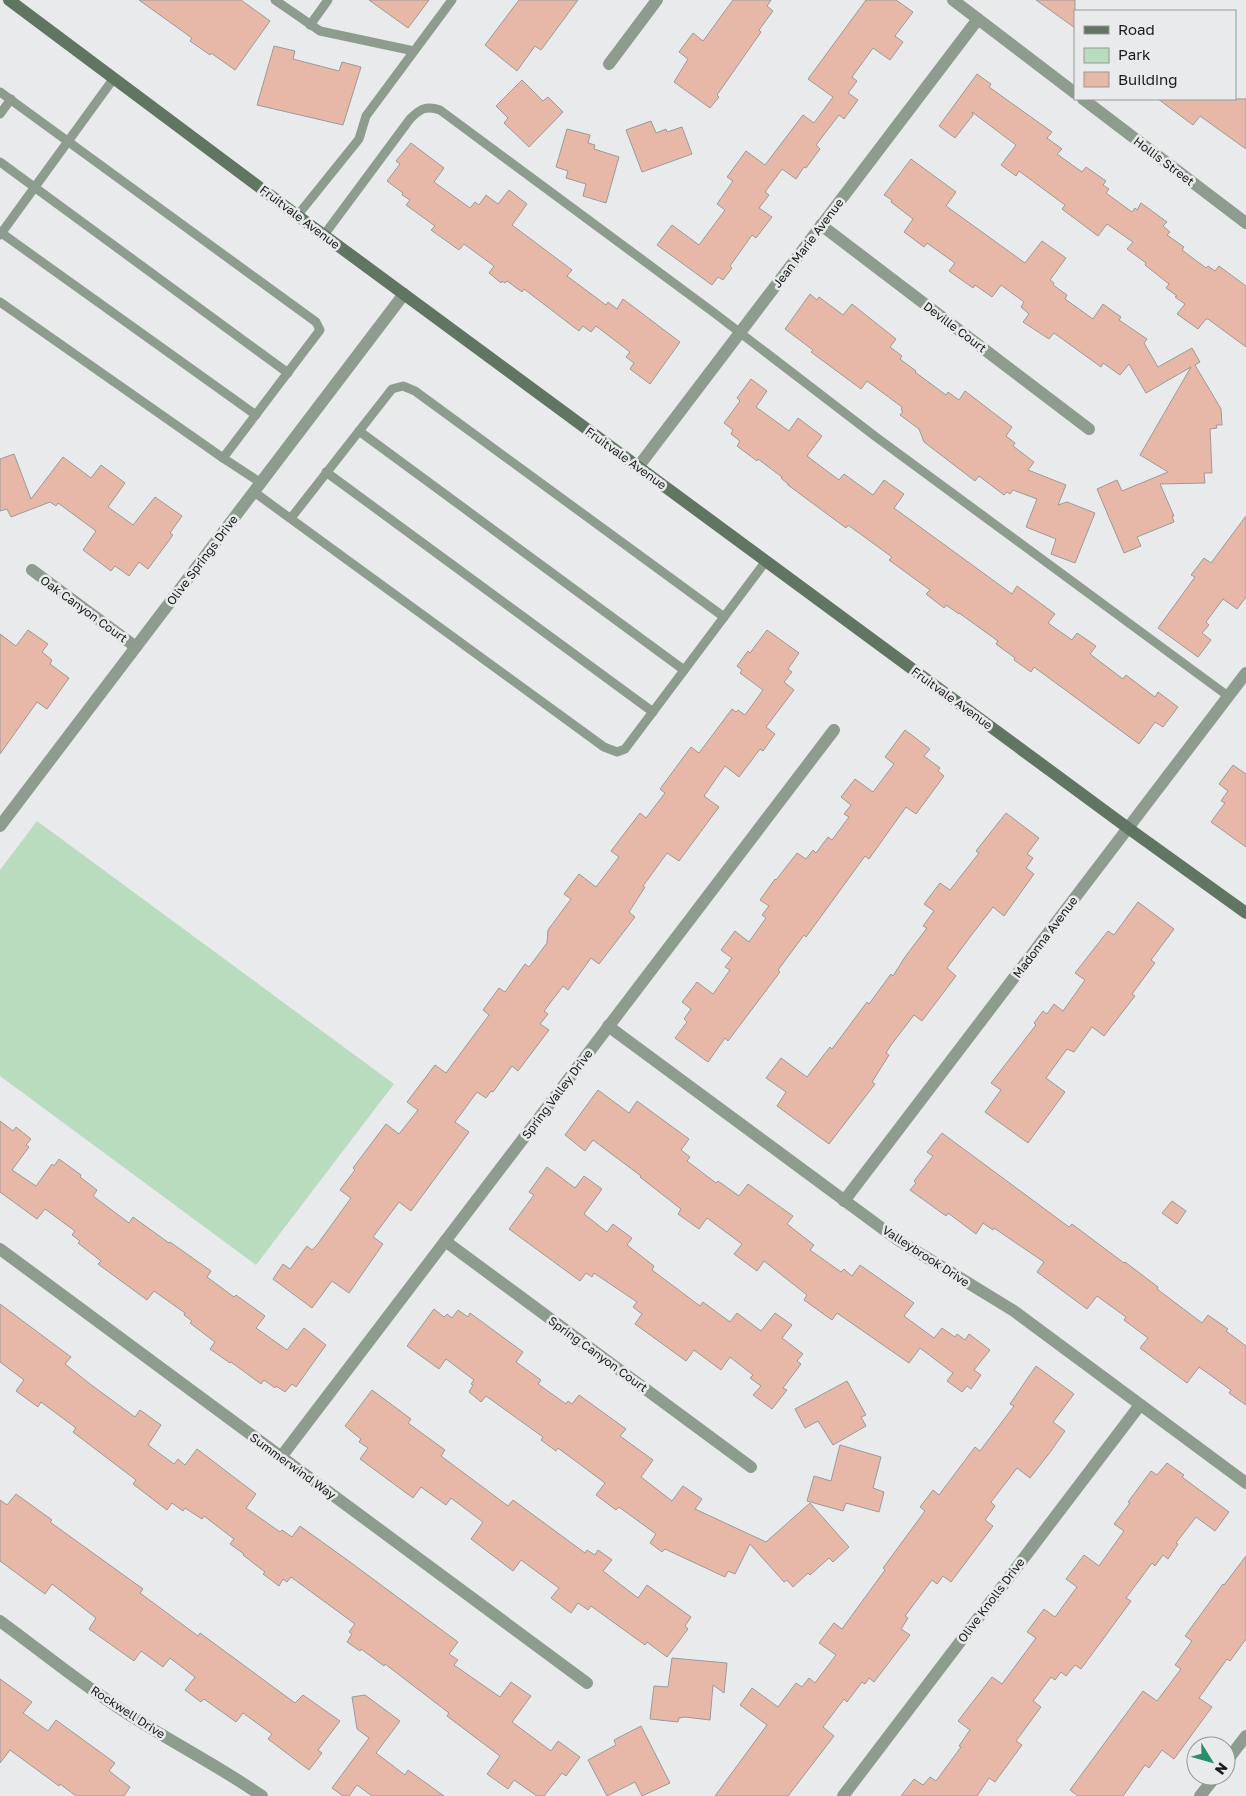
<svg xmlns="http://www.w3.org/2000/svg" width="1246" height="1796" viewBox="0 0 1246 1796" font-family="'Golos Text',sans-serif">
	<rect width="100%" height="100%" fill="#e9eaec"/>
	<!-- green -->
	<path fill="#b9dcbe" d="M37,821l357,263 -138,181 -256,-189v-206z"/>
	<!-- building -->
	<g fill="#e7b8a7" stroke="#9c9a99">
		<path d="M139,0h102l29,21 -35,49 -24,-17 -1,2 -20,-14 2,-3z"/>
		<path d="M369,0h60l-21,28z"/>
		<path d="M519,0h59l-37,50 -6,-4 -18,25 -32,-26z"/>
		<path d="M733,0h38l-4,6 6,5 -14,19 2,2 -44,63 2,2 -9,11 -36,-26 14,-23 -9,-7 14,-19 10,8z"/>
		<path d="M866,0h30l17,12 -18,24 8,6 -13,18 -17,-12 -21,29 5,4 -9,12 10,7 -14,19 -5,-4 -23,30 4,4 -14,19 -2,-1 -8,12 -14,-10 -17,23 4,3 -10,13 13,9 -16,21 -4,-3 -22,31 2,2 -9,12 -5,-3 -6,8 -55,-40 15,-20 27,20 26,-35 -8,-6 16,-23 -6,-4 19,-26 19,14 38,-50 11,8 19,-26 -25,-18z"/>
		<path d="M1036,0h39v28z"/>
		<path d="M274,46l21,5 -2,8 46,12 3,-9 19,5 -18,58 -86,-20z"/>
		<path d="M977,74l14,10 -2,3 63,45 -5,6 15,11 -5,5 25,18 4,-5 20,14 -3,4 6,4 -3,4 26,19 3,-4 2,2 4,-7 26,19 -4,4 7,6 -3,3 17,12 -2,3 24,18 2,-2 7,5 4,-5 27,20v61l-38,-28h-2l-8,10 -21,-15 8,-10 -10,-7 2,-1 -11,-8 3,-4 -24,-19 1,-2 -19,-14 6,-7 -26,-18 -9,12 -36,-27 3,-4 -46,-34 -3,5 -15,-11 15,-20 -44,-33 1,3 -18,23 -16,-12z"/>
		<path d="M522,80l21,21 5,-4 15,15 -34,35 -25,-24 4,-5 -12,-12z"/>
		<path d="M1158,99h88v50l-46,-33 -7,9z"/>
		<path d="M651,121l5,12 10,-4 1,3 15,-5 10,27 -50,18 -16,-42z"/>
		<path d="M567,129l23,6 -2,8 7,2 -1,4 25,8 -13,46 -23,-7 3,-12 -20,-6 2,-7 -12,-4z"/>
		<path d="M411,143l33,25 -10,14 36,26 5,-6 4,3 7,-10 12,9 11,-14 18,14 -15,21 60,45 -5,6 39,29 2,-3 9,7 6,-10 57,43 -30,42 -20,-15 4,-6 -8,-6 4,-5 -34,-26 -5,6 -8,-6 -4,5 -55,-42 -2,3 -15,-11 -2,2 -3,-2 -1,2 -12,-10 5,-7 -30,-22 -5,6 -28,-20 4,-4 -29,-21 4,-5 -8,-5 1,-2 -16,-12 13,-17 -4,-3z"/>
		<path d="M911,159l45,33 -10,14 79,57 17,-22 24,17 -16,22 4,3 -1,2 14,10 -2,4 28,20 10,-15 18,13 -2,3 28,19 -3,4 14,24 34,-19 8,14 -5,3 26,44 1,16h-6l1,3 -7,1 2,44h-8l1,10 -45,1 14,32h-2l2,6 -37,15 4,9 -17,7 -27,-64 20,-9 5,11 46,-19 -28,-17 51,-88 -45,26 -17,-29 -9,11 -17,-12 -2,4 -47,-34 -5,6 -26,-17 6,-8 -8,-7 3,-5 -23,-17 -9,12 -17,-12 -2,3 -24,-17 6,-8 -28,-20 -3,4 -20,-15 9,-13 -22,-17 1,-2 -8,-5z"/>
		<path d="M810,294l7,6 2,-3 24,18 9,-11 44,35 -6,8 12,9 -2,3 16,12 -1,1 31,23 2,-3 11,8 6,-9 47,36 -6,9 9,7 -2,3 21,16 -6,8 38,15 -8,20 9,-3 28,11 -20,50 -24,-9 5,-15 -30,-12 11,-28 -24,-9 -3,4 -3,-2 -3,3 -25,-19 -4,5 -51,-39 -5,-13 -19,-14 3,-4 -2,-1 1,-3 -35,-26 -6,8 -50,-37 2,-2 -28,-21z"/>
		<path d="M751,379l16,12 -11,16 33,24 9,-13 24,18 -15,20 32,24 5,-6 29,21 11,-15 20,14 -10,14 118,86 5,-8 38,28 -7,9 24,17 5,-7 19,13 -6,8 33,25 3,-4 29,22 3,-5 20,15 -15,20 -8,-5 -16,22 -105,-77 -3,5 -17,-12 1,-2 -19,-14 2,-3 -39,-28v1l-13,-9 -2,3 -18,-14 4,-4 -41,-30 3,-3 -44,-32 -2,3 -58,-43v-1l-7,-6 1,-1 -24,-18 -1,2 -20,-15 3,-5 -9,-7 2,-4 -9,-7 16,-22 -3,-3z"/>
		<path d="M14,454l17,45 32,-42 28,21 10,-13 24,18 -17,24 25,18 22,-28 27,19 -12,17 3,2 -25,34 -9,-7 -10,14 -14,-10 -4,5 -28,-21 13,-19 -38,-28 -2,3 -6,-4 -39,15 -4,-8 -7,2v-52z"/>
		<path d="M1246,516v81l-9,12 -14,-10 -17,23 3,3 -7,8 9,7 -13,17 -40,-29 37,-51 -4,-2 13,-17 7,5z"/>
		<path d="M28,630l20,14 -6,8 10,8 -2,4 19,14 -22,31 -10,-7 -37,52v-120l16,12z"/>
		<path d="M767,630l32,23 -11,16 4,3 -8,10 10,8 -28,37 9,7 -12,17 -3,-2 -21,28 -14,-11 -21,30 15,11 -40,54 -12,-8 -24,33 2,1 -16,25 6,5 -36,47 -8,-6 -23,32 -5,-4 -19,25 4,3 -8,10 9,6 -31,41 -6,-5 -19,26 -2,-1 -5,7 -9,-6 -22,30 14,10 -58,79 -12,-9 -26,35 10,7 -34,49 -17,-12 -20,27 -39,-29 10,-15 7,5 17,-23 5,4 5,-5 34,-47 -11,-8 15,-20 -2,-2 33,-44 13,10 19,-24 -11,-8 28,-37 11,8 43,-58 -6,-5 16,-22 6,4 20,-28 4,3 18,-24 1,-13 23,-31 -7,-5 15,-20 17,13 23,-30 -8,-6 29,-38 6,5 19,-25 -5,-4 31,-42 8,6 33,-44 4,3 2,-2 7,5 18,-25 -23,-17 2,-3 -5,-4 11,-15 2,2z"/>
		<path d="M905,730l25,19 -6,7 16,12 -2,3 6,5 -28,38 -10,-7 -37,52 -4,-3 -59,81 -2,-2 -26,35 2,2 -52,69 -3,-3 -17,24 -33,-24 12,-16 -3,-3 7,-10 -9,-7 15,-20 16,12 17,-24 -5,-3 7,-9 -11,-8 14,-19 14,11 17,-24 -4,-3 7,-9 -9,-6 15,-21 1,1 21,-27 9,6 7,-9 3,3 12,-16 4,3 17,-23 -5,-3 7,-9 -10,-8 14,-18 18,13 21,-28 -9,-7z"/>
		<path d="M1233,765l13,9v73l-35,-25 14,-19 -4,-2 7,-10 -9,-7z"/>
		<path d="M1006,813l33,25 -12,16 6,4 -7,10 8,6 -30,42 -11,-9 -23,30 -23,31 9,8 -34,45 -8,-6 -23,30 -5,8 3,2 -17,27 3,2 -46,60 -52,-38 9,-14 -20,-14 15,-20 26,19 23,-30 2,2 35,-47 2,2 22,-30 2,2 12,-19 22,-29 -4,-2 11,-15 -10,-7 16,-21 10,7 29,-37 -3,-2z"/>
		<path d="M1138,902l36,27 -23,31 4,3 -23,31 3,2 -31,40 -12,-9 -18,25 -7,-3 -21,29 19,14 -37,51 -43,-31 16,-22 -10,-7 45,-58 -2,-2 9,-12 4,3 7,-10 9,7 22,-31 -10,-7 33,-42 6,4z"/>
		<path d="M598,1090l31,23 8,-12 52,38 -8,11 9,7 -3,4 29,22 2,-2 21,15 9,-12 45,32 -6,8 27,21 -4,5 31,22 3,-3 8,7 8,-11 54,38 -10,13 30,22 8,-10 13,9 2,-3 8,6 4,-6 21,16 -16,20 7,5 -10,14 -4,-3 -5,6 -15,-11 6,-8 -33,-25 -11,15 -72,-50 -5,7 -28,-20 3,-5 -43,-34 -7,10 -23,-17 8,-10 -35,-26 -8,11 -21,-15 3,-5 -41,-32 1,-1 -48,-36 -8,11 -20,-16z"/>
		<path d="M0,1121l13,10 3,-4 15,12 -5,6 3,2 -17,23 24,16 16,-22 2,2 5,-7 22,16 -1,2 17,13 -4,6 36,27 4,-6 36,26 1,-1 41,29 -4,6 27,20 2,-2 29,21 -9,12 31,22 17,-22 22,17 -30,42 -4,-3 -7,8 -9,-6 -1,2 -11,-8 -3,4 -30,-22 -1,1 -20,-14 5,-7 -25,-19 2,-2 -8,-6 1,-2 -31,-22 -7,9 -49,-36 3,-3 -23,-18 2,-2 -8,-6 3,-4 -30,-22 -8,10 -37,-27z"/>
		<path d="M942,1133l127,94 3,-3 52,39 1,-1 33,25 -1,2 45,34 6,-8 20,14 -2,2 20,15v59l-17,-12 2,-3 -32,-23 -12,16 -47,-35 8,-10 -24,-18 2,-3 -29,-21 -10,13 -50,-37 7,-10 -50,-34 -1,2 -10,-7 -7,11 -28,-21 -2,3 -36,-26 6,-7 -2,-2 19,-25 -6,-4z"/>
		<path d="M547,1167l28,21 9,-12 18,13 -18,25 23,18 6,-8 19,14 -5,7 27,21 -2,4 48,36 3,-4 27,20 7,-9 24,18 14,-18 17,12 -10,13 21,16 -6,7 4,3 -18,24 4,2 -15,19 -19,-14 8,-9 -11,-8 3,-3 -23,-18 -9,13 -27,-20 -8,11 -51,-37 7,-10 -9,-7 4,-5 -43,-29 -2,4 -6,-4 -6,8 -71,-52 25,-34 -5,-3z"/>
		<path d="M1172,1201l14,10 -9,13 -15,-11z"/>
		<path d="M0,1304l71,53 -6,7 25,20 45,33 5,-7 21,15 -13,20 26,19 4,-5 7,6 12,-16 59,45 -10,14 34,24 2,-2 10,7 8,-11 50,36 108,80 -9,12 9,6 -4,5 46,32 11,-15 20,14 -19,26 39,29 7,-10 22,16 -14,19 -4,-3 -18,23h-7l-23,-16 -6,9 -21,-15 13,-18 -53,-40 2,-3 -64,-49 -1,2 -23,-17 -1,2 -13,-9 5,-8 -3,-2 6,-8 -64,-47 -4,5 -4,-3 -4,7 -16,-12 2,-2 -22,-17 1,-1 -14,-10 4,-5 -30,-23 -2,3 -17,-11 -2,3 -11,-8 -5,7 -34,-26 3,-4 -63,-48 3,-4 -35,-26 -3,5 -22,-16 8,-11 -24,-18z"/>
		<path d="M434,1309l10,8 3,-3 5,4 6,-8 10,7 2,-4 53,39 -7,10 25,18 -3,4 28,20 2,-3 4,3 7,-9 47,34 -6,7 33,24 -12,17 31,24 11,-15 19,13 -7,10 71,33 44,-39 39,44 -16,15 -4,-4 -19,17 -2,-2 -15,14 -6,-7 -3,2 -34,-38 -15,30 -7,-3 -3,6 -60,-28 -3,3 -12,-9 6,-9 -37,-27 -3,3 -20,-15 9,-12 -47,-35 -2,3 -15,-11 2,-3 -57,-41 -5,6 -12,-10 4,-7 -2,-1 3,-4 -28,-21 -7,10 -32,-23z"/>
		<path d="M1036,1366l38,28 -21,28 12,9 -14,20 -21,27 -13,-10 -26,34 4,4 -10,14 8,6 -42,56 -8,-6 -6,8 -5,-4 -27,36 3,2 -7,11 9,6 -36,47 -5,-4 -4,6 -3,-2 -15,20 -3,-3 -21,28 11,9 -46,60h-73l52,-71 -27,-20 12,-17 26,19 18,-24 6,4 7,-9 6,5 21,-28 -17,-12 15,-20 8,6 43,-59 -2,-2 42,-57 -5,-4 13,-17 6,5 36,-48 5,4 34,-45 -4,-2z"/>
		<path d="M847,1381l19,34 -5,2 5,9 -33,19 -15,-24 -13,7 -10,-19z"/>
		<path d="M372,1390l39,29 -3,4 37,27 -4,6 67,50 5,-6 72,53 2,-3 8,5 3,-5 14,10 -9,11 35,27 9,-13 44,32 -6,9 3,3 -21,28 -20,-15 -2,3 -54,-39 -3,4 -10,-7 -7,10 -20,-15 8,-10 -38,-28 -8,11 -42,-32 12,-17 -32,-24 -5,7 -25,-18 -8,11 -53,-39 8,-11 -9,-6 2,-3 -16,-13z"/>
		<path d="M840,1445l41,12 -8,31 11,4 -5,20 -33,-9 -3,8 -36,-10 7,-25 17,5z"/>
		<path d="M1167,1463l17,12 -2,2 47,35 -14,19 -19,-14 -20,26 2,1 -10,15 -5,-4 -8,11 -3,-3 -26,35 5,3 -50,68 -6,-4 -9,11 -5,-4 -6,8 -4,-3 -18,24 8,6 -25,34 6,4 -27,37 -6,-4 -12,18h-76l13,-17 9,6 7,-8 6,4 25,-34 -2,-1 11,-16 -12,-9 34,-44 10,7 34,-46 -9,-6 17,-23 11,8 22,-30 -11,-8 18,-24 15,11 25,-35 -10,-7 16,-21 -2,-1 23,-31 6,4z"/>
		<path d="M16,1494l36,26 -2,2 93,67 -3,4 58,43 2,-3 95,70 8,-8 37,26 -22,29 4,3 -13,17 -41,-31 4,-5 -29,-21 -7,9 -32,-23 -3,3 -16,-12 10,-13 -25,-19 -7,9 -22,-16 -7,10 -45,-32 7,-11 -31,-24 -13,-10 -7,10 -45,-33v-61l7,5z"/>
		<path d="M1246,1556v83l-16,22 -3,-2 -28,39 13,9 -38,52 -12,-9 -13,18 -4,-3 -22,31h-45l-8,-6 73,-99 14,10 24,-32 -6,-4 17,-24 -7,-5 38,-52 1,1z"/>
		<path d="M672,1658l55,5 -3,30 -11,-8 -3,35 -25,-3 -6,1 -1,4 -28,-3 4,-33 14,1z"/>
		<path d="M0,1679l32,23 -9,11 25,18 8,-11 59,43 -6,8 21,16 -6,9h-48l-16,-12 -1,2 -49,-36 -10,13z"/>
		<path d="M365,1695l35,26 -24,32 29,22 3,-5 36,26h-72l-15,-11 -8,11h-6l-11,-8 37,-50 -12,-9 -5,-32z"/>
		<path d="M641,1726l29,57 -28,13 -7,-14 -28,14 -19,-36 28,-15 -2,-5z"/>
	</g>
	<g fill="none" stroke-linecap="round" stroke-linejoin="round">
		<!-- lane -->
		<g stroke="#8d9c8e" stroke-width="9">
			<path d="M275,0l45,31 94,20"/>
			<path d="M310,25l18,-25"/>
			<path d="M0,92l316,230 4,8 -97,128 -223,-156"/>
			<path d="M0,114l11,-15"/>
			<path d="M0,162l288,211"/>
			<path d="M297,216l62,-77 7,-23 86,-116"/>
			<path d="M0,232l256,183"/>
			<path d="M0,235l114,-157"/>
			<path d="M324,235l86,-116c10,-10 16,-14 30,-9l277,205 159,122 352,259"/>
			<path d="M359,431l325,239"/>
			<path d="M223,458l38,25"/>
			<path d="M326,472l327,240"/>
			<path d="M254,492l350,255 13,5 8,-3 141,-188"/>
			<path d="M291,518l101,-129 11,-3 12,5 309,226"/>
		</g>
		<!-- street -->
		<g stroke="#8d9c8e" stroke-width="12">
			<path d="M953,0l122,93"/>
			<path d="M609,64l48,-64"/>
			<path d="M1083,99l163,124"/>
			<path d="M821,225l268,204"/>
			<path d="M638,467l340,-448"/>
			<path d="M32,570l104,77"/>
			<path d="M0,826l404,-532"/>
			<path d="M608,1026l290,214 116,71 232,172"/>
			<path d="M844,1201l402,-528"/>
			<path d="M445,1241l306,226"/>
			<path d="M0,1249l587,434"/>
			<path d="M281,1457l553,-727"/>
			<path d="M0,1621c37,27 72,56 110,81 49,34 103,60 152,94"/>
			<path d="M1226,1762l20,-26"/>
			<path d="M843,1796l297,-391"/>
			<path d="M1200,1796l16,-20"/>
		</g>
		<!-- secondary -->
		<path stroke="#607662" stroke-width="12" d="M9,0l297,222 822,606 118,85"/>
	</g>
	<g text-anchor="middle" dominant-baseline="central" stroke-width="5" stroke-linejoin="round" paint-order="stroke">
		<!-- street labels -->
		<g font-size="12" fill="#191a1a" stroke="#e9eaec">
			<text transform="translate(1164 161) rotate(37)">Hollis Street</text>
			<text transform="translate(300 217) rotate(37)">Fruitvale Avenue</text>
			<text transform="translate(808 243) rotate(-53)">Jean Marie Avenue</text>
			<text transform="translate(955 327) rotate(37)">Deville Court</text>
			<text transform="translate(626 458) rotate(36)">Fruitvale Avenue</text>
			<text transform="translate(202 560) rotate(-53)">Olive Springs Drive</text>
			<text transform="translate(84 609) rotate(36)">Oak Canyon Court</text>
			<text transform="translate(952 698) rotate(36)">Fruitvale Avenue</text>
			<text transform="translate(1045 937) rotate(-53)">Madonna Avenue</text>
			<text transform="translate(557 1094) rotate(-53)">Spring Valley Drive</text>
			<text transform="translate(926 1256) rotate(33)">Valleybrook Drive</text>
			<text transform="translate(598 1354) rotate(36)">Spring Canyon Court</text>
			<text transform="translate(293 1466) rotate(36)">Summerwind Way</text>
			<text transform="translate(991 1600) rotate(-53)">Olive Knolls Drive</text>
			<text transform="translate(128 1712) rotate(33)">Rockwell Drive</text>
		</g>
	</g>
	<!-- legend -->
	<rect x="1074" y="10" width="162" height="90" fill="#e9eaec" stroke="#969798"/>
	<rect x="1084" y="26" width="25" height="8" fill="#607662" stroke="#969798"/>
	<text x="1118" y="35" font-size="15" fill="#191a1a">Road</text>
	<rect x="1084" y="48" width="25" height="15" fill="#b9dcbe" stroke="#969798"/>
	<text x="1118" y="60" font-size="15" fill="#191a1a">Park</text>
	<rect x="1084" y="72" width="25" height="15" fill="#e7b8a7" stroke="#969798"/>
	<text x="1118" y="85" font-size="15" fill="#191a1a">Building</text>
	<!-- north arrow -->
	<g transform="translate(1211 1761) rotate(127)"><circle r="24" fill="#e9eaec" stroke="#969798"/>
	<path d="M0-4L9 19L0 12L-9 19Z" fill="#288f6b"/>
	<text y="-8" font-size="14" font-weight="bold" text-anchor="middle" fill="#191a1a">N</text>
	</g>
</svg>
